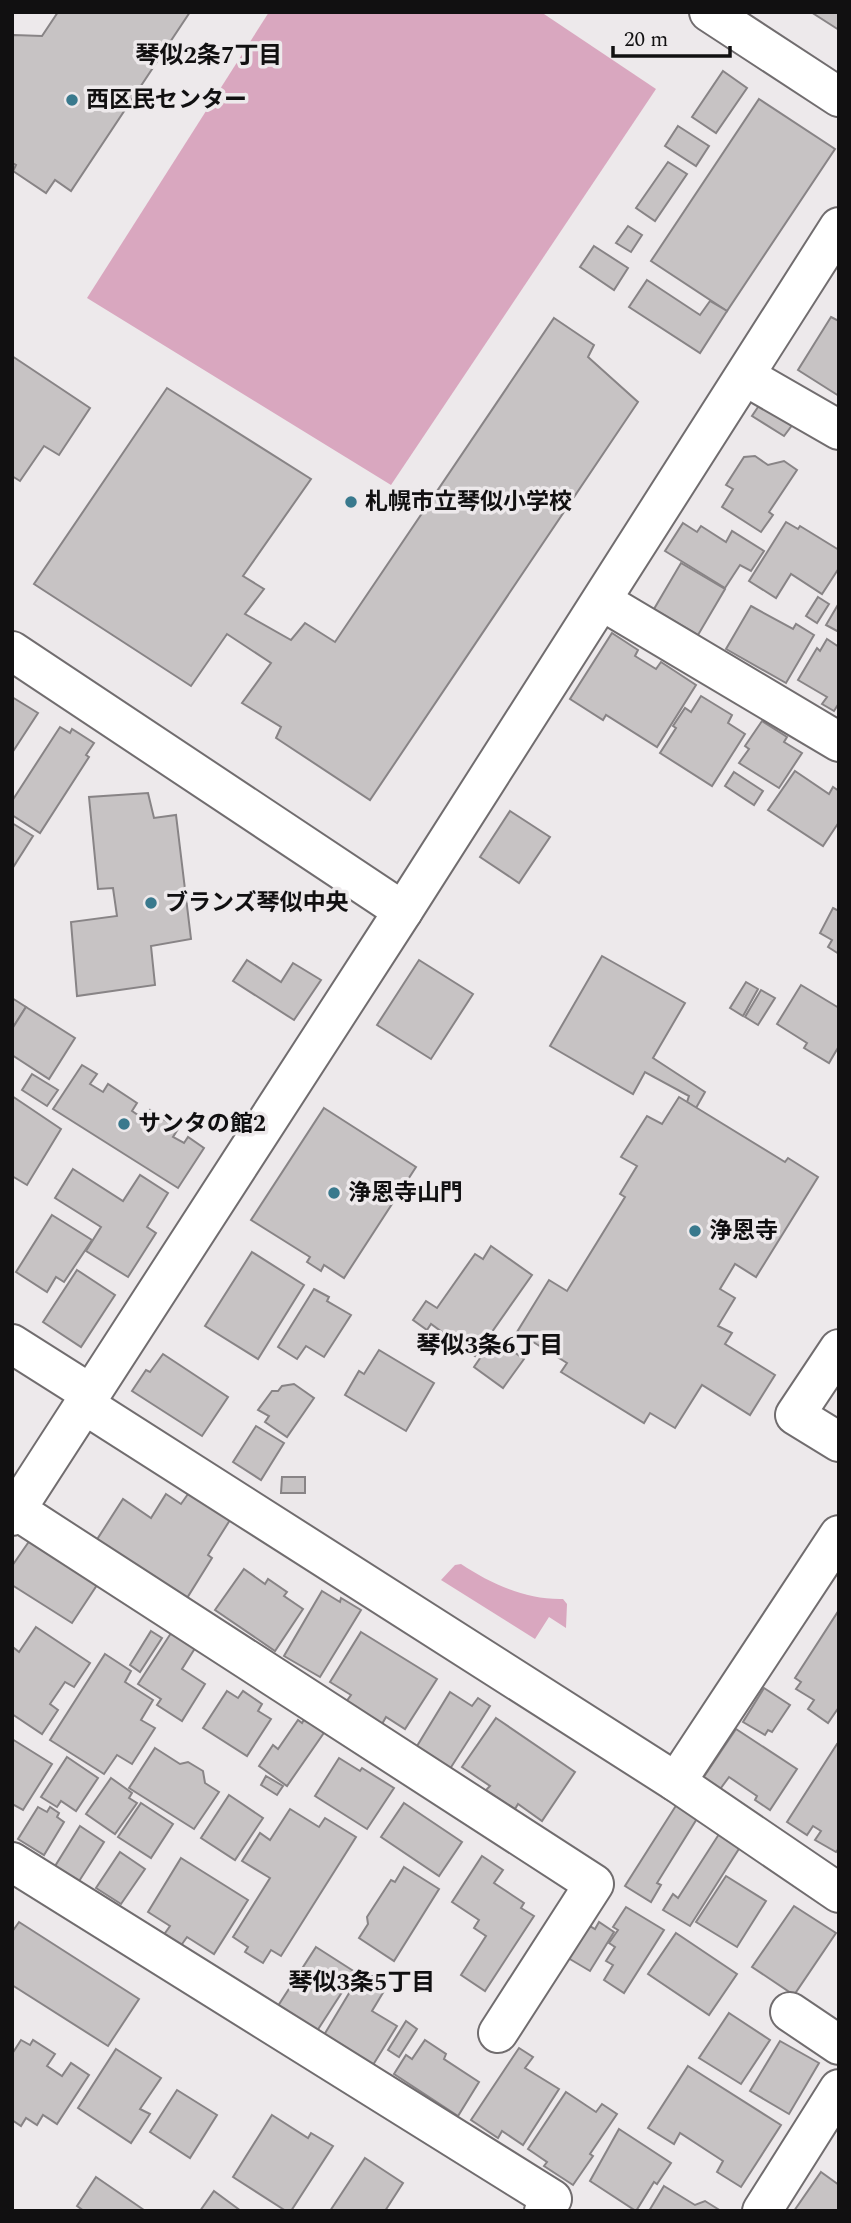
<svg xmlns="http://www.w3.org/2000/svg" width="851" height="2223" viewBox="0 0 851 2223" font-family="Spectral,'Noto Sans JP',serif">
	<rect width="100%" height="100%" fill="#ede9eb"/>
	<!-- green -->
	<g fill="#d9a7bf">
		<path d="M269,12h272l115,77 -265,396 -304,-187z"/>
		<path d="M461,1564c30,20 65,36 102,35l4,5 -1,24 -17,-11 -14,22 -94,-59 14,-15z"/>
	</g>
	<!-- building -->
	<g fill="#c7c3c4" stroke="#888486" stroke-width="2">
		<path d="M58,12h132l-119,179 -16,-11 -9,13 -33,-22 3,-6 -4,-2v-126l2,-2 28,1z"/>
		<path d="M811,12h28v18z"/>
		<path d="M723,71l24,17 -31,45 -24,-16z"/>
		<path d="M759,99l76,50 -108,162 -76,-50z"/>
		<path d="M678,126l31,20 -13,20 -31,-20z"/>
		<path d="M668,162l19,12 -32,47 -19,-13z"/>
		<path d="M628,226l14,9 -11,17 -15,-9z"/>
		<path d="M594,246l34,22 -14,22 -34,-23z"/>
		<path d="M647,280l53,35 10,-14 17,10 -27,42 -71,-46z"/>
		<path d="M831,317l8,4v75l-41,-26z"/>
		<path d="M554,318l40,27 -6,12 50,45 -268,398 -94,-62 5,-11 -39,-24 29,-40 -44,-29 -36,52 -157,-102 133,-196 144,91 -68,97 21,13 -19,25 46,26 14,-17 30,19z"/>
		<path d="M12,356l78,52 -31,47 -15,-9 -24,35 -8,-5z"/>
		<path d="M760,404l33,20 -9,12 -32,-20z"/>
		<path d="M755,456l13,9 16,-4 13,9 -28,42 4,3 -12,17 -39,-25 11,-18 -7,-4 18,-28z"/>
		<path d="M786,522l12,7 2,-3 39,24v18l-17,26 -31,-20 -15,24 -27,-17z"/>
		<path d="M683,523l14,9 4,-6 25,16 6,-11 32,20 -13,20 -11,-6 -15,23 -60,-37z"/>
		<path d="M681,563l44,26 -27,46 -44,-26z"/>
		<path d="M818,597l11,7 -12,19 -11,-7z"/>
		<path d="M839,603v29l-13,-7z"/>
		<path d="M751,606l42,23 3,-5 18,11 -28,48 -60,-34z"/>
		<path d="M612,633l26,17 -3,6 21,13 5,-7 35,23 -39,62 -51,-32 -3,5 -33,-21z"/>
		<path d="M827,639l12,8v56l-5,8 -12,-7 5,-7 -29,-17 19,-32 3,3z"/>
		<path d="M701,696l31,19 -4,8 17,11 -33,52 -52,-33 16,-25 -3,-2 12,-18 6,4z"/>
		<path d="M12,697l26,16 -26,40z"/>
		<path d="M762,721l25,16 -3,5 18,11 -23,35 -40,-25 10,-14 -4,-3z"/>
		<path d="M60,727l10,6 2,-4 22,14 -8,12 3,2 -49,76 -28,-18v-14z"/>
		<path d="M795,771l34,23 4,-7 6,4v31l-16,24 -55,-36z"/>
		<path d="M734,772l29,19 -9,14 -29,-19z"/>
		<path d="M148,793l6,25 22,-3 15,124 -40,7 4,39 -78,11 -6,-74 46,-6 -4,-28 -15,1 -9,-92z"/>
		<path d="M510,811l40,26 -31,46 -39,-26z"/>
		<path d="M12,823l21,13 -21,33z"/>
		<path d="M833,908l6,3v43l-11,-7 4,-7 -12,-7z"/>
		<path d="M602,956l83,47 -32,55 52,34 -9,16 -9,-6 2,-6 -44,-24 -12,22 -83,-48z"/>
		<path d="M247,960l34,22 12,-19 28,17 -27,40 -61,-39z"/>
		<path d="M419,960l54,34 -42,65 -54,-34z"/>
		<path d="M746,982l12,7 -15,27 -13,-8z"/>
		<path d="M801,985l38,23v38l-10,17 -25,-15 3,-5 -30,-19z"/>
		<path d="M761,990l14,8 -17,27 -13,-8z"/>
		<path d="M12,998l14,9 -14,22z"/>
		<path d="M26,1007l49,31 -26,41 -37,-24v-26z"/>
		<path d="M82,1065l15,9 -7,10 13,8 5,-8 29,19 -5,8 12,8 6,-9 28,19 -5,8 11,6 4,-6 16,11 -26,40 -125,-79z"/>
		<path d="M32,1074l26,16 -11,16 -25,-16z"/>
		<path d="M12,1096l49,33 -34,56 -15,-9z"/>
		<path d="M679,1097l106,65 3,-4 30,19 -62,100 -21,-13 -15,25 15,9 -17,28 14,7 -7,11 50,31 -25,40 -48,-30 -27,43 -25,-15 -6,10 -83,-51 6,-9 -50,-31 32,-52 18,11 58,-94 -5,-3 17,-28 -16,-9 26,-41 15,8z"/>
		<path d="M324,1108l92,59 -72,111 -20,-13 -3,6 -14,-9 3,-5 -59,-37z"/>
		<path d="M73,1169l50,32 17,-26 28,18 -21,34 9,6 -28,44 -42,-26 15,-24 -46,-29z"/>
		<path d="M52,1215l40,25 -28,42 -8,-5 -9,15 -31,-20z"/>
		<path d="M491,1246l41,29 -57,81 -44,-32 -4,6 -14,-10 13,-19 11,7 38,-54 8,5z"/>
		<path d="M252,1252l52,33 -46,74 -53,-33z"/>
		<path d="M77,1270l38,25 -34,52 -38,-25z"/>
		<path d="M314,1289l15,8 -2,4 24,14 -27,42 -18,-11 -9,13 -19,-12z"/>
		<path d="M494,1338l30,21 -21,29 -29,-21z"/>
		<path d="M379,1350l55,33 -28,48 -61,-36 14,-24 5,3z"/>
		<path d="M163,1354l65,43 -26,39 -70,-45 14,-21 4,2z"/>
		<path d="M294,1384l20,14 -27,39 -22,-15 4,-6 -11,-6 14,-19h6l4,-5z"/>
		<path d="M256,1426l28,17 -23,37 -28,-18z"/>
		<path d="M282,1477h23v16h-24z"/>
		<path d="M166,1494l15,10 7,-10 42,26 -22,35 4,3 -25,40 -91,-57 27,-42 28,19z"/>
		<path d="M30,1540l71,39 -29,44 -60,-38v-19z"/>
		<path d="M244,1569l21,15 3,-5 19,13 -3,4 19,13 -28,42 -60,-41z"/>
		<path d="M322,1591l18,11 1,-4 20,12 -41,67 -36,-21z"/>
		<path d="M839,1610v97l-11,16 -20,-14 6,-9 -18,-11 5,-7 -6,-4z"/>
		<path d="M36,1627l54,36 -16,24 -9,-5 -15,22 8,6 -16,24 -30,-20v-63l2,-3 5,4z"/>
		<path d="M173,1630l24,15 -15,24 23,15 -23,37 -25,-16 4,-6 -23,-15z"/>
		<path d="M151,1631l11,7 -22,34 -10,-7z"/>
		<path d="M361,1632l76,47 -32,50 -19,-12 -4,7 -36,-22 5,-7 -21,-13z"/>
		<path d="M105,1654l26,17 -6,11 28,18 -12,20 14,8 -23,36 -15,-9 -13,19 -54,-34z"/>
		<path d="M764,1688l26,17 -18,27 -4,-2 -3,5 -22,-13z"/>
		<path d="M227,1691l11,7 5,-7 19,13 -4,7 13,8 -24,37 -44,-28z"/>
		<path d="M450,1692l22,14 6,-8 12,8 -42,66 -34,-21z"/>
		<path d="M308,1713l20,14 -41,59 -28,-20 14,-21 5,4 20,-29 4,3z"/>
		<path d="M496,1718l79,54 -33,49 -24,-17 -3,5 -29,-19 4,-4 -28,-19z"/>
		<path d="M736,1729l61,40 -27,41 -15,-10 2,-4 -28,-19 -11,15 -17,-11z"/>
		<path d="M12,1739l40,25 -29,46 -11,-6z"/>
		<path d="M837,1744l2,1v103l-3,4 -21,-12 6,-9 -8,-5 -6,9 -20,-13z"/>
		<path d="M155,1748l25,16 8,-2 15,9 2,12 14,9 -25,37 -65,-41z"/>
		<path d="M67,1757l31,21 -22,33 -15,-10 -4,6 -16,-10z"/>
		<path d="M339,1758l21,13 2,-3 32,20 -27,41 -52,-33z"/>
		<path d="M266,1776l17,10 -6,9 -16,-10z"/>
		<path d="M111,1778l21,15 -3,5 8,5 -22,31 -29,-20z"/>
		<path d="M229,1795l34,23 -28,42 -34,-22z"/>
		<path d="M141,1803l32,21 -22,34 -33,-21z"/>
		<path d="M404,1803l58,39 -23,34 -58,-39z"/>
		<path d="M677,1804l21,13 -41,66 4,2 -10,17 -26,-16z"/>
		<path d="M38,1807l9,5 3,-5 9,6 -2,4 7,5 -20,33 -26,-16z"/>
		<path d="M290,1809l29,18 6,-9 31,19 -75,119 -10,-6 -8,13 -18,-11 3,-5 -15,-10 37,-59 -28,-17 18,-28 10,7z"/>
		<path d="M80,1826l24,16 -28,44 -24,-15z"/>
		<path d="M721,1831l21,13 -52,82 -27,-16 10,-16 5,4z"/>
		<path d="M120,1852l25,17 -24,35 -25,-16z"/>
		<path d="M482,1856l21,14 -9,13 30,20 -3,5 13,8 -49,75 -24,-16 25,-39 -12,-8 5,-8 -27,-18z"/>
		<path d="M181,1858l67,42 -34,54 -27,-17 -7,10 -17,-11 7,-10 -22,-14z"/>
		<path d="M404,1867l35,22 -45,72 -35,-23 9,-14 -1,-7 24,-37 4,2z"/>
		<path d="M726,1876l40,25 -29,46 -41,-25z"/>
		<path d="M794,1906l42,27 -42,62 -42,-28z"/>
		<path d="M626,1907l38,23 -40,63 -20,-13 9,-15 -7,-4 9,-14 -6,-4 9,-13 -5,-3z"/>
		<path d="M578,1919l17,10 4,-7 15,10 -24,39 -32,-19z"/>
		<path d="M19,1922l120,77 -31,47 -96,-61v-53z"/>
		<path d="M676,1933l61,41 -28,41 -61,-41z"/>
		<path d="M316,1947l39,25 -40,62 -39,-25z"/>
		<path d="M363,1970l24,16 -15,25 25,15 -24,39 -49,-30z"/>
		<path d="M729,2013l41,27 -29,44 -42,-26z"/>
		<path d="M406,2021l11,8 -18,28 -11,-7z"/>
		<path d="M21,2040l9,5 3,-5 22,14 -8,12 15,10 9,-13 18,12 -32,49 -14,-9 -6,10 -11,-7 -5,8 -9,-6v-66z"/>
		<path d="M425,2040l21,14 -2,5 35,23 -21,34 -64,-42 12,-19 6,4z"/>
		<path d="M780,2041l39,22 -30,51 -39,-23z"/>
		<path d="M519,2048l14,9 -8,11 34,21 -36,56 -21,-14 -4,7 -27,-18z"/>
		<path d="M116,2049l45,29 -21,31 10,5 -19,29 -53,-35z"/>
		<path d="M688,2066l93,59 -40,62 -24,-15 6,-11 -43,-28 -6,11 -26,-16z"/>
		<path d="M177,2090l40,25 -27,43 -40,-26z"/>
		<path d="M566,2092l30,20 6,-8 15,10 -27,40 3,2 -20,29 -29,-19 3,-4 -19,-13z"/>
		<path d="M272,2115l36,23 3,-5 22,13 -42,65h-5l-53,-34z"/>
		<path d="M619,2129l52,34 -14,21 -3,-2 -18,29 -46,-30z"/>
		<path d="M365,2158l38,25 -18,28h-55z"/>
		<path d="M821,2172l18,13v26h-45z"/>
		<path d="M96,2177l48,33 -60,1 -7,-5z"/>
		<path d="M664,2186l31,19 10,-4 16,10h-72z"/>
		<path d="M214,2191l27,20h-41z"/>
	</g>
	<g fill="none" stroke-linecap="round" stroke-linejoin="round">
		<!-- street casing -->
		<g stroke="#716d6f" stroke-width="42">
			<g id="street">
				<path d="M709,12l130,85"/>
				<path d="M745,376l94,54"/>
				<path d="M602,601l237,141"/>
				<path d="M12,651l391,260"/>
				<path d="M12,1344l79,50"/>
				<path d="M839,1349l-44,66 44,27"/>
				<path d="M85,1405l591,377 163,111"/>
				<path d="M16,1510l578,374 -96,149"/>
				<path d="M12,1516l391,-605 436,-684"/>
				<path d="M676,1782l163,-247"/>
				<path d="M12,1862l540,337 -8,12"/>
				<path d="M790,2012l49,33"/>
				<path d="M762,2211l77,-122"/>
			</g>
		</g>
		<!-- street -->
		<use href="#street" stroke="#fff" stroke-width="38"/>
	</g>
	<!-- markers -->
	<g fill="#39798d" stroke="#ede9eb" stroke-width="2.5">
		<circle cx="72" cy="100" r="7"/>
		<circle cx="351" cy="502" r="7"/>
		<circle cx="151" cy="903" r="7"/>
		<circle cx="124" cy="1124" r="7"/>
		<circle cx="334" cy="1193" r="7"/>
		<circle cx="695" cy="1231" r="7"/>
	</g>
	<g text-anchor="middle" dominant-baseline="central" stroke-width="7" stroke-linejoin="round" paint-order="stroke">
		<!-- poi labels -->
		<g font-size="23" font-weight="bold" fill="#111011" stroke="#ede9eb" text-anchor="start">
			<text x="86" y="100">西区民センター</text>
			<text x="365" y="502">札幌市立琴似小学校</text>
			<text x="165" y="903">ブランズ琴似中央</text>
			<text x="138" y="1124">サンタの館2</text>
			<text x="348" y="1193">浄恩寺山門</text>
			<text x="709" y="1231">浄恩寺</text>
		</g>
		<!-- neighbourhood labels -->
		<g font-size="24" font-weight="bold" fill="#111011" stroke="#ede9eb">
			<text x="209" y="56">琴似2条7丁目</text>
			<text x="490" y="1346">琴似3条6丁目</text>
			<text x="362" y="1983">琴似3条5丁目</text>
		</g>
	</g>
	<!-- border -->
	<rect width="851" height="2223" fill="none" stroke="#111011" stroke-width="28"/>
	<!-- scale -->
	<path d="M613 46v10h117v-10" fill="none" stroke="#111011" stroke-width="3.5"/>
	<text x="624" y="46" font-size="21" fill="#111011" stroke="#ede9eb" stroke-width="5" paint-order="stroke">20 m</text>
</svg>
